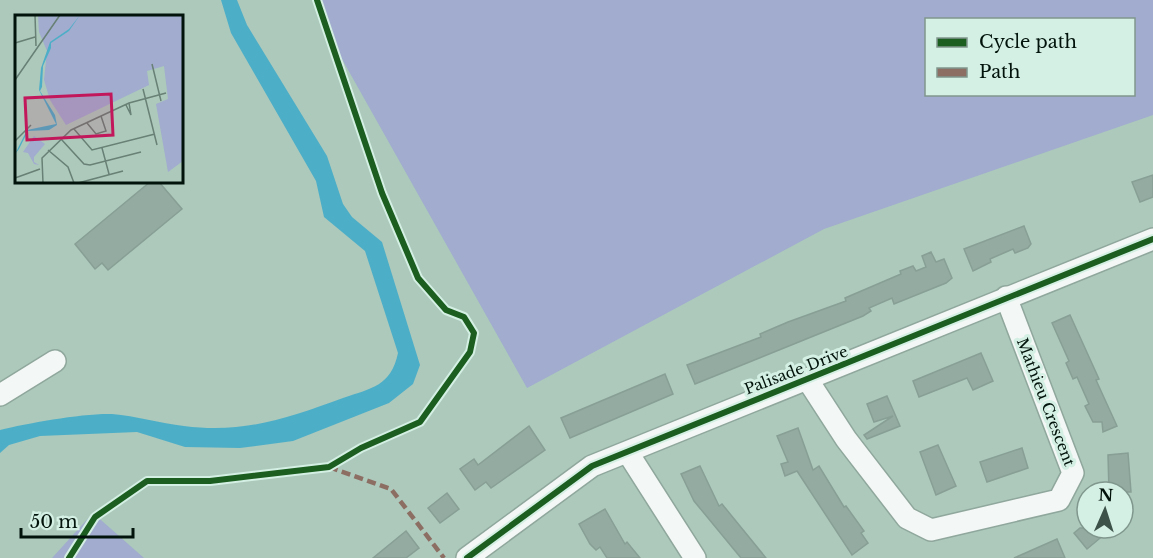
<svg xmlns="http://www.w3.org/2000/svg" width="1153" height="558" viewBox="0 0 1153 558" font-family="'Libre Baskerville',serif">
	<rect width="100%" height="100%" fill="#acc9bc"/>
	<!-- green -->
	<g fill="#a1acce" fill-rule="evenodd">
		<path d="M319,0h834v115l-329,114 -297,159 -198,-352zM926,20h208v74h-208z"/>
		<path d="M93,513l51,45h-92z"/>
	</g>
	<!-- water -->
	<path fill="#4daec7" d="M221,0h16l10,25 80,131 16,48 9,13 30,25 38,123 -7,19 -24,19 -96,38 -53,7 -55,-1 -48,-15 -97,4 -31,9 -9,8v-23c28,-7 84,-17 112,-16 24,2 48,9 72,12 60,8 104,-8 159,-28 29,-10 48,-12 55,-45l-33,-102 -41,-34 -8,-36 -85,-148z"/>
	<!-- building -->
	<g fill="#93aba0" stroke="#889f95" stroke-width="1.5">
		<path d="M1153,175v22l-13,5 -8,-20z"/>
		<path d="M150,182h9l23,27 -74,61 -6,-7 -7,6 -20,-25z"/>
		<path d="M1024,226l7,18 -3,4 -13,5 -2,-4 -23,10 1,3 -18,9 -9,-22z"/>
		<path d="M931,252l5,10 8,-3 8,19 -6,5 -52,21 -2,-6 -23,10 2,3 -8,5 -168,68 -8,-19 74,-28 -1,-3 28,-12 58,-21 -1,-3 56,-24 -1,-3 13,-5 3,5 10,-4 -4,-11z"/>
		<path d="M1070,315l29,64 -3,1 21,46 -14,6 -1,-10h-9l-8,-16 4,-2 -12,-27 -4,2 -7,-16 3,-2 -17,-38z"/>
		<path d="M981,353l12,28 -20,9 -6,-12 -48,19 -6,-16z"/>
		<path d="M665,374l8,20 -103,44 -9,-20z"/>
		<path d="M887,396l13,30 -33,13 -3,-4 29,-19 -19,6 -7,-18z"/>
		<path d="M529,426l16,24 -54,38 -5,-6 -11,8 -15,-21 14,-10 4,6z"/>
		<path d="M798,428l15,42 6,-4 25,41 2,-1 18,25 -3,2 7,10 -16,12 -55,-84 -12,5 -4,-12 7,-2 -11,-26z"/>
		<path d="M938,445l18,41 -20,9 -16,-43z"/>
		<path d="M1022,448l6,20 -41,14 -7,-20z"/>
		<path d="M1128,453l3,39h-22l-1,-37z"/>
		<path d="M700,466l19,40 3,-2 44,54h-25l-47,-57 -13,-27z"/>
		<path d="M447,493l12,16 -19,14 -12,-15z"/>
		<path d="M605,509l20,35 2,-2 13,16h-33l-7,-11 -4,3 -6,-6 -11,-20z"/>
		<path d="M1080,528h32l-25,21 -13,-16z"/>
		<path d="M406,531l13,17 -13,10h-33z"/>
		<path d="M1057,539l8,19h-51z"/>
	</g>
	<g fill="none" stroke-linecap="round" stroke-linejoin="round">
		<!-- minor casing -->
		<g stroke="#8fa79c" stroke-width="24">
			<g id="minor">
				<path d="M807,379l39,60 61,79 24,12 128,-30 14,-27 -67,-176"/>
				<path d="M0,395l55,-34"/>
				<path d="M628,453l67,105"/>
				<path d="M467,558l125,-92 561,-227"/>
			</g>
		</g>
		<!-- minor -->
		<use href="#minor" stroke="#f3f7f5" stroke-width="21"/>
		<!-- quiet -->
		<path stroke="#8d6e63" stroke-width="4.5" stroke-dasharray="9 4.5" stroke-linecap="butt" d="M329,467l62,22 53,69"/>
		<!-- cycleway casing -->
		<g stroke="#d4efe3" stroke-width="10">
			<g id="cycleway">
				<path d="M69,558l26,-41 52,-36h63l119,-14 32,-19 59,-26 50,-70 4,-19 -10,-16 -18,-7 -28,-32 -36,-85 -65,-193"/>
				<path d="M467,558l125,-92 561,-227"/>
			</g>
		</g>
		<!-- cycleway -->
		<use href="#cycleway" stroke="#1b5e20" stroke-width="6"/>
	</g>
	<g text-anchor="middle" dominant-baseline="central" stroke-width="6" stroke-linejoin="round" paint-order="stroke">
		<!-- street labels -->
		<g font-size="15" fill="#01130b" stroke="#d4efe3">
			<text transform="translate(796 370) rotate(-21)">Palisade Drive</text>
			<text transform="translate(1046 402) rotate(69)">Mathieu Crescent</text>
		</g>
	</g>
	<!-- overview -->
	<g transform="translate(15 15)">
		<rect width="168" height="168" fill="#acc9bc"/>
		<path d="M23,0h145v146l-15,11 -12,-68 12,-5 -4,-33 -17,5 2,14 -83,40 -16,-25 -6,-20 3,-29 -8,-19zM19,121l11,8 -11,13v5l5,3 -5,-1 -6,-11 -5,-1z" fill="#a1acce"/>
		<path d="M65,0l-11,16 -18,12v5l-8,18 -1,21 -2,4 15,24 2,10 -8,5 -21,1 -9,18 -4,5 12,-24 29,-6 -17,-34 2,-22 9,-26 19,-13z" fill="#4daec7"/>
		<path fill="none" stroke="#688075" stroke-width="1.5" d="M20,0l1,31M0,28l20,-6M137,49l9,37M0,65l45,-65M128,74l14,56M111,90l5,10 -2,-12M72,108l9,11 10,-3 -5,-15M59,114l18,21 63,-16M46,124l23,25 6,1 51,-13M0,126l16,-16M87,133l7,26M33,135l20,17 6,16M0,163l25,-9M28,168l-1,-25 29,-28 58,-27 37,-10M63,168l45,-12"/>
		<path fill="#c2185b" fill-opacity="0.15" stroke="#c2185b" stroke-width="3" d="M96,79l2,41 -86,5 -2,-42z"/>
		<rect width="168" height="168" fill="none" stroke="#01130b" stroke-width="3"/>
	</g>
	<!-- legend -->
	<rect x="925" y="18" width="210" height="78" fill="#d4efe3" stroke="#80978d" stroke-width="1.5"/>
	<rect x="937" y="38" width="30" height="9" fill="#1b5e20" stroke="#80978d" stroke-width="1.5"/>
	<text x="979" y="48" font-size="18" fill="#01130b">Cycle path</text>
	<rect x="937" y="68" width="30" height="9" fill="#8d6e63" stroke="#80978d" stroke-width="1.5"/>
	<text x="979" y="78" font-size="18" fill="#01130b">Path</text>
	<!-- north arrow -->
	<g transform="translate(1105 510) rotate(3)"><circle r="28" fill="#d4efe3" stroke="#80978d" stroke-width="1.5"/>
	<path d="M0-4.5L10 22L0 15L-10 22Z" fill="#3d5349"/>
	<text y="-9" font-size="16" font-weight="bold" text-anchor="middle" fill="#01130b">N</text>
	</g>
	<!-- scale -->
	<path d="M21 528v9h112v-9" fill="none" stroke="#01130b" stroke-width="3"/>
	<text x="30" y="528" font-size="18" fill="#01130b" stroke="#d4efe3" stroke-width="4.5" paint-order="stroke">50 m</text>
</svg>
